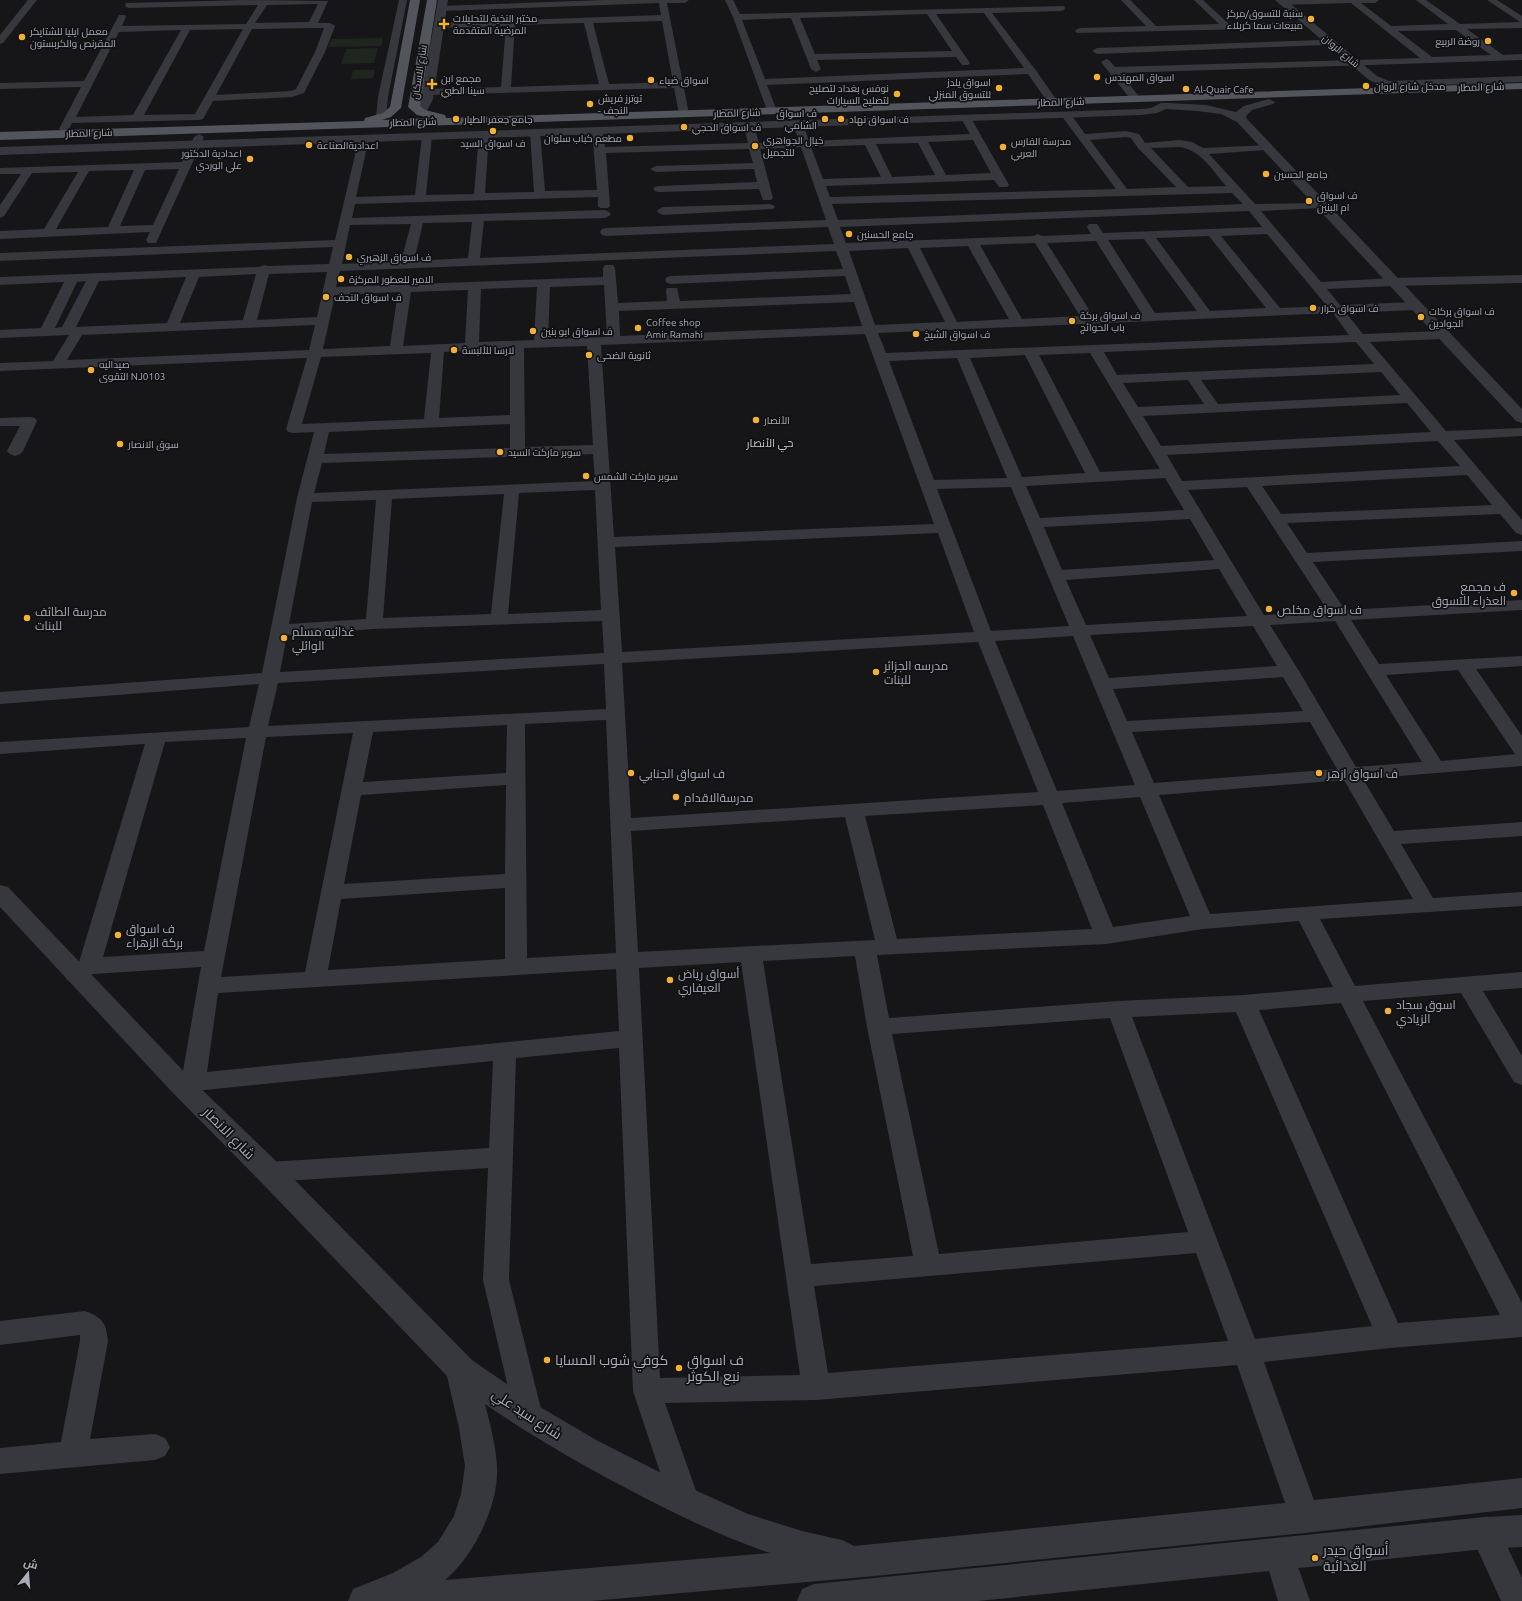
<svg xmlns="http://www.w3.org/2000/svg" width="1522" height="1601" viewBox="0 0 1522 1601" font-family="Ubuntu,Cairo,sans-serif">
	<rect width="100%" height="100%" fill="#161618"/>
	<!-- green -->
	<g fill="#1e261f">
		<path d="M383,38l-2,8 -53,1 4,-8z"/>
		<path d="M378,48l-4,15 -33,1 5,-15z"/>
		<path d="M353,70h22l-2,8 -22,1z"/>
	</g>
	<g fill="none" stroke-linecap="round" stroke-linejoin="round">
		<!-- minor -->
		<g fill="#37383d" fill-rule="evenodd">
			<path d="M28,0h9l-34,43 -3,1v-9z"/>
			<path d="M244,0l84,1 -10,22h12l5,3 -10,26 -21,41 -12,4 -79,4 -10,18 -4,1 -127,3 -4,8 -4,1 -5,-3 22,-42 -81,2v-6l84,-2 35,-66h6l1,2 -4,9 124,-2 12,-19 -129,3 -3,-1 -1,-2 1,-2zM318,4l-9,18 -54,1 12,-18zM312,28h12l-9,24 -19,37 -5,2 -75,4 36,-66zM243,29l-48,85 -51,1 46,-85zM181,30l-48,85 -57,2 43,-85z"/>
			<path d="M399,0h8l-19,97 -2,20 -5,3 -5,-3 2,-20z"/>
			<path d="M605,0h84l-4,3h-18l22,111 -1,2 -4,1 -5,-3 -5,-26 -246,7 -5,-3 5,-3 73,-2 5,-61 -67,2 -5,-3 2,-2 225,-8 -2,-12 -217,8 -4,-3 1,-2zM662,21l11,61 -64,2 -16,-61zM584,23l15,61 -88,3 4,-62z"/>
			<path d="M725,0h8l7,14 324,-8 1,2 -1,2 -3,1 -69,2 42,55 1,1 23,33 -5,3 -4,-1 -21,-30 -261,11 10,26 -5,3 -4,-1 -35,-96zM984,13l40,55 -259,11 -23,-59 49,-2 20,51 5,3 5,-3 -4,-9 139,-3 6,8h6l2,-2 -34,-49zM927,14l25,37 -137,3 -15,-36z"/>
			<path d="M1121,0h9l26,26 63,-2 -25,-24h9l26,24 70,-2 5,3 -5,3 -222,5 -2,-2 2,-2 3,-1 66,-2z"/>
			<path d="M1283,0h96l-4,3h-14l30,23 57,-2 -32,-24h10l34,24 60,-2 -33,-22h10l25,16v12l-55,1 36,26 19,-1v6l-402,13 21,26 -5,3 -4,-1 -31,-39 5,-3 3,1 6,7 305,-9 -69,-55 -71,2 -1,-2 1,-2zM1456,30l35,25 -59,2 -34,-26z"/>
			<path d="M1321,40l3,1 2,2 -2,2 -227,9 -5,-3 5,-3z"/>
			<path d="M1066,112l4,1 15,21 41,-3 13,3 6,9 35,-3 12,2 11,6 67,-3 1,2 -5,3 -57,4 46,50 70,-1 2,2 -2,2 -4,1 -60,3 60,71 72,-4 129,-3v8l-129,3 -66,3 13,16 75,-3 5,1 2,3 -2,3 -5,1 -69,3 17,21 79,-3 5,1 2,3 -2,3 -5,1 -72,3 76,89 76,-3v8l-68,4 68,80v15l-6,-2 -16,-19 -213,9 20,30 215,-12v10l-209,11 32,48 177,-10v10l-171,10 28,44 143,-8v10l-46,3 46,67v30l-159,13 31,52 128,-9v14l-121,8 32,54 89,-6v14l-202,13 35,67 167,-14v16l-39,3 39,65v29l-8,-3 -53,-89 -98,8 159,302v34l-132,11 -126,14 56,155 -4,10 -11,4 -11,-4 -4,-10 -53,-152 -421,35 -151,3 35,99 -4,10 -11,4 -11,-4 -4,-10 -37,-111 -14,-343 -103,10 -7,222 34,137 -4,9 -10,4 -10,-4 -4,-9 -32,-137 5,-112 -219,14 -9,-3 -4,-7 4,-7 9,-3 220,-14 4,-87 -298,30 -13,4 -8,-3 -4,-6 4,-6 8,-3 19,-110 -108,7 -18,8 -8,-2 -3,-6 3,-6 12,-6 66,-218 -145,10v-12l249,-15 10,-43 -259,20v-12l262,-19 35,-175 17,-66 -21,1 -5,-1 -2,-3 21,-71 -307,13v-8l53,-2 16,-26 -69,3v-8l41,-2 23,-46 -64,3v-8l259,-10 5,-2 5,1 60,-2 4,-17 -333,14v-8l335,-13 24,-102 5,-3 5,3 -13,59 59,-2 7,-59 5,-3 5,3 -6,59 48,-1 5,-60 5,-3 5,3 -4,59 49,-1 -4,-60 5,-3 5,3 5,59 52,-1 -5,-60 5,-3 5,3 3,17 143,-4 -4,-17 5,-3 5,3 5,17 40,-2 -6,-17 5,-3 5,3 6,17 161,-7 -9,-16 5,-3 5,3 38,67 -2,2h-8l-5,-7 -168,6 4,11 286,-8 -55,-74zM1126,137l5,1 7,10 38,39 -49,2 -37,-49zM973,140l18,33 -45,2 -18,-33zM918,143l17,32 -43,2 -16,-33zM865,145l16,32 -58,2 -12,-32zM801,147l25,73 -220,8 -4,1 -2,3 2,3 4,1 222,-9 6,17 -354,14 4,-37 121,-3 4,-2 2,-2 -2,-2 -4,-2 -253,8 3,-14 243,-7v9l2,2h8l2,-2 -4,-53 143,-4 4,14 -97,3 -6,3 6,3 98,-3 3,13 -98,4 -4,1 -2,2 2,2 4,1 100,-3 4,11h8l2,-2 -13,-49zM1180,147c21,3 33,24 46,39l-38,1 -37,-39zM1232,193l11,11 -405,16 -6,-16zM1249,211l13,16 -159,6 -6,-9h-8l-2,3 4,7 -49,2 -4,-2 -5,2 -187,7 -6,-16zM472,222l-4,36 -54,3 9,-38zM411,224l-10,37 -59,3 8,-39zM1267,234l60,72 -47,2 -59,-72zM1209,236l57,72 -56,3 -54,-73zM1144,239l53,72 -42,2 -47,-73zM1096,241l46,73 -49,2 -46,-73zM1035,243l45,73 -58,3 -42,-74zM968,246l41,73 -52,3 -37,-74zM908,248l37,74 -70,3 -26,-74zM836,251l7,18 -172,7 -4,1 -2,3 2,3 4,1 174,-8 6,18 -171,7 -3,-13h-10l-1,3 1,10 -49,2 -3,-35 -2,-3h-8l-2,3v9l-267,10 4,-16zM327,272l-10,45 -60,3 12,-46zM256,274l-13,46 -63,3 19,-46zM186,277l-19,46 -91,4 23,-46zM86,281l-24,46 -7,1 22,-46zM604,285l3,52 -59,2 2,-52zM537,287l-3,53 -55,2 2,-53zM468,290l-3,53 -62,3 8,-54zM398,292l-8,54 -67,3 12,-54zM854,302l8,24 -242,10 -1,-25zM1333,313l16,22 -463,18 -8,-20zM315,325l-6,25 -242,10 15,-25zM865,334l69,190 -320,13 -13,-192zM1356,342l18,22 -257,11 -13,-23zM587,346l6,99 -68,2 -1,-99zM510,349v66l-71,3 5,-66zM431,353l-7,66 -122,5 19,-67zM1090,353l70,116 -60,3 -61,-117zM1025,355l60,118 -63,4 -52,-119zM957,358l50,120 -73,2 -45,-119zM1381,372l19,23 -182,9 -17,-24zM1188,380l16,24 -66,3 -15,-24zM1407,403l24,29 -270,14 -18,-30zM510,424v24l-186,6 5,-22zM1438,441l22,25 -278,15 -15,-26zM593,454l2,27 -281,12 8,-30zM1467,475l25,30 -211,9 -19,-28zM1165,478l19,32 -144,8 -14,-32zM1011,487l58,139 -78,5 -54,-142zM1247,487l81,124 -64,4 -76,-125zM595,490l6,120 -93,4 11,-121zM504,494l-13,120 -108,4 9,-119zM376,500l-10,119 -77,5 23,-122zM1190,519l24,41 -152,10 -18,-43zM938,533l36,99 -352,20 -7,-105zM1219,569l28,47 -161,9 -20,-45zM602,621l2,32 -324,19 7,-37 87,-6zM1335,621l87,141 -66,5 -57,-96 -29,-46zM1253,626l24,40 -168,12 -19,-43zM1073,636l62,149 -78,6 -62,-150zM978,642l60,150 -407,26 -9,-155zM604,664l2,45 -338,17 10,-43zM1458,670l57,84h2l-76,7 -55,-86zM1283,677l20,34 -176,10 -14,-32zM606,720l10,233 -89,5 -2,-234zM1310,722l27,47 -183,14 -22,-51zM507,725l-1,48 -143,9 10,-50zM353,733l-48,239 -84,5 45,-240zM246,738l-42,213 -101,6 62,-215zM1344,780l69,119 -203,15 -51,-119zM506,785l-1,89 -161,10 17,-89zM1140,797l50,119 -77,11 -51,-124zM1043,805l49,124 -195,10 -32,-123zM845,817l30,123 -237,12 -7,-121zM505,888v71l-177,11 13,-71zM1299,921l34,66 -89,8 -126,6 -229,17 -12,-63 229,-11 97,-15zM855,956l12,71 46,229 -102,8 -48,-303zM741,962l59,413 -140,3 -21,-410zM616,969l3,62 -412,41 11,-79zM1341,1003l159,312 -102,8 -139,-313zM1236,1012l136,314 -117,13 -123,-322zM1110,1018l78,214 -249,22 -47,-220zM1196,1253l32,88 -400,32 -14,-87z"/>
			<path d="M199,134l5,3 -48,106h-8l-2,-3 4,-8 -150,7v-8l44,-2 34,-57 -46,1 -28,43 -4,2v-13l21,-31h-21v-6l182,-6 12,-25zM179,169l-26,56 -33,1 25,-56zM134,170l-26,57 -52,2 33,-58z"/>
			<path d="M769,204l4,1 2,2 -2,2 -110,6 -4,-2 -2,-2 2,-2 4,-2z"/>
			<path d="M30,417l5,1 2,3 -14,30 -3,3 -5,2 -5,-2 -3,-3 13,-25h-20v-8z"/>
			<path d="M85,1311c18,7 21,12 23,30l-18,98 65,-5 10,4 5,9 -5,9 -10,4 -155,14v-26l61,-6 19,-101v-6l-80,10v-24z"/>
			<path d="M1485,1519l11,4 26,55v23h-21l-31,-68 4,-10z"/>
			<path d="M1279,1539l11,5 20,57h-32l-14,-47 4,-10z"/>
		</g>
		<!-- tertiary -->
		<g fill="#37383d" fill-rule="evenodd">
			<path d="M438,0h10l-15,99 -8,16h-8l-2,-2 6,-14z"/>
			<path d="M1275,0h11l91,76 12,5 133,-5v6l-113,4 5,3 -5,3 -21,-4 -19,-8z"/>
			<path d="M1269,99l6,3 -2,2 -21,6 -6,6 1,3 275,290v14l-6,-2 -279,-299 -16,-8 -24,-3 -31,-2 -9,4 -16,2 -1141,40v-8l1141,-38 10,-1 10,-5h8l37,2 30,7 8,-6z"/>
			<path d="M0,885l8,2 183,192 88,85 193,196 68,47 58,34 99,50 51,23 54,17 40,9 12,6 451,-45 217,-23v30l-217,25 -441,44 -273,24h-243l5,-12 40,-16 28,-16 17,-15 16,-26 7,-22 4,-28 -6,-38 -12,-52 -188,-196 -86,-87 -173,-186zM485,1404c45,31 92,58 141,84 47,25 94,48 144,65l-325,27c29,-24 54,-75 52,-113 -1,-21 -7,-43 -12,-63z"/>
			<path d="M1522,1515v32l-37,2 -507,52h-181l5,-12 12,-5 671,-67z"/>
		</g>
		<!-- primary -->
		<path fill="#53555c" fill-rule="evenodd" d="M410,0h10l-19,108 -10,9 -9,3 49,-2 -14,-3 -9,-8 19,-107h10l-17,106 5,4 20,5 1,3 1076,-35v6l-1522,51v-8l364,-11 1,-3 18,-5 7,-6z"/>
	</g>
	<!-- markers -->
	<g fill="#f2b134" stroke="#111113" stroke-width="1.5">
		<circle cx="1311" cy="19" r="4"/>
		<path d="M442 18h4v4h4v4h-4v4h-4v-4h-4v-4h4z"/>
		<circle cx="22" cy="37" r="4"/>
		<circle cx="1488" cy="41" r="4"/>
		<circle cx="1097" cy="77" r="4"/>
		<circle cx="651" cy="80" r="4"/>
		<path d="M430 78h4v4h4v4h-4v4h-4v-4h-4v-4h4z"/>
		<circle cx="1366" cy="86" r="4"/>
		<circle cx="999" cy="88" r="4"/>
		<circle cx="1186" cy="89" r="4"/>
		<circle cx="897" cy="94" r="4"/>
		<circle cx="590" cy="104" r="4"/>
		<circle cx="456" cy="119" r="4"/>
		<circle cx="825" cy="119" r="4"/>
		<circle cx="841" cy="119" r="4"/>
		<circle cx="684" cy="127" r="4"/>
		<circle cx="493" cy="131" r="4"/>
		<circle cx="630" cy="138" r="4"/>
		<circle cx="309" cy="145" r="4"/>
		<circle cx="755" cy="146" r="4"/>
		<circle cx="1003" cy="147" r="4"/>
		<circle cx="250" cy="159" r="4"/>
		<circle cx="1266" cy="174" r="4"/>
		<circle cx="1309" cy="201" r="4"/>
		<circle cx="849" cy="234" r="4"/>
		<circle cx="349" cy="257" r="4"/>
		<circle cx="341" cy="279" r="4"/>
		<circle cx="326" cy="297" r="4"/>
		<circle cx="1313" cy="308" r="4"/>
		<circle cx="1421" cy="317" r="4"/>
		<circle cx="1072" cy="321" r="4"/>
		<circle cx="638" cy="328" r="4"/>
		<circle cx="533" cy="331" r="4"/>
		<circle cx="916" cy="334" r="4"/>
		<circle cx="454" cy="350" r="4"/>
		<circle cx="589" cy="355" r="4"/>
		<circle cx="91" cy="370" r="4"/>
		<circle cx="756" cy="420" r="4"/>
		<circle cx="120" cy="444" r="4"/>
		<circle cx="500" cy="452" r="4"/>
		<circle cx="586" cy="476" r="4"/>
		<circle cx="1514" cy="593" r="4"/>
		<circle cx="1269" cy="609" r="4"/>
		<circle cx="27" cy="618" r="4"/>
		<circle cx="284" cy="638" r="4"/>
		<circle cx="876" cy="672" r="4"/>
		<circle cx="631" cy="773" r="4"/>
		<circle cx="1319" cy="773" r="4"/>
		<circle cx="676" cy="797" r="4"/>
		<circle cx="118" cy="935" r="4"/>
		<circle cx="670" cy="980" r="4"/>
		<circle cx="1388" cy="1011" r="4"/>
		<circle cx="547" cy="1360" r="4"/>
		<circle cx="679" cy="1368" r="4"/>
		<circle cx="1315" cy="1558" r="4"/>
	</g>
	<g text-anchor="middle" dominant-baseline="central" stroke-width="3.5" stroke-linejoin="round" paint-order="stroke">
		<!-- far-poi labels -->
		<g font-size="10" fill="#a8adb8" stroke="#111113" text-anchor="start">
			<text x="1303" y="13" text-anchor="end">سنبة للتسوق/مركز<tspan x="1303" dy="12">مبيعات سما كربلاء</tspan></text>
			<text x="453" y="18">مختبر النخبة للتحليلات<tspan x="453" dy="12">المرضية المتقدمة</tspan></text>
			<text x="30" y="31">معمل ايليا للشتايكر<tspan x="30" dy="12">المقرنص والكربستون</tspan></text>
			<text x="1480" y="41" text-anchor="end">روضة الربيع</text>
			<text x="1105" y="77">اسواق المهندس</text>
			<text x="441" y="78">مجمع ابن<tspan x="441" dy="12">سينا الطبي</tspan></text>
			<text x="659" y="80">اسواق ضياء</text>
			<text x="991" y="82" text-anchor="end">اسواق يلدز<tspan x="991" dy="12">للتسوق المنزلي</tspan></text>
			<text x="1374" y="86">مدخل شارع الروان</text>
			<text x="889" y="88" text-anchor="end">نوفس بغداد لتصليح<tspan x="889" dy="12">لتصليح السيارات</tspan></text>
			<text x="1194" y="89">Al-Quair Cafe</text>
			<text x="598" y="98">توترز فريش<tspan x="598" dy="12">- النجف</tspan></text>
			<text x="817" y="113" text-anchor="end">ف اسواق<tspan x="817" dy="12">الشامي</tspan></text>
			<text x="464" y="119">جامع جعفر الطيار</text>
			<text x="849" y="119">ف اسواق نهاد</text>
			<text x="692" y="127">ف اسواق الحجي</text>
			<text x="622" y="138" text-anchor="end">مطعم كباب سلوان</text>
			<text x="763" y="140">خيال الجواهري<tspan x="763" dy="12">للتجميل</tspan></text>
			<text x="1011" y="141">مدرسة الفارس<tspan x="1011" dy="12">العربي</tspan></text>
			<text x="493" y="143" text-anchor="middle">ف اسواق السيد</text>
			<text x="317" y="145">اعداديةالصناعة</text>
			<text x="242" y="153" text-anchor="end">اعدادية الدكتور<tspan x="242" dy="12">علي الوردي</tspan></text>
			<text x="1274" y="174">جامع الحسين</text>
			<text x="1317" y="195">ف اسواق<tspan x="1317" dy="12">ام البنين</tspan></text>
			<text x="857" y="234">جامع الحسنين</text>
			<text x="357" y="257">ف اسواق الزهيري</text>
			<text x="349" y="279">الامير للعطور المركزة</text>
			<text x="334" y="297">ف اسواق النجف</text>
			<text x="1321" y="308">ف اسواق كرار</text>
			<text x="1429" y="311">ف اسواق بركات<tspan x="1429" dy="12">الجوادين</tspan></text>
			<text x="1080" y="315">ف اسواق بركة<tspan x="1080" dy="12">باب الحوائج</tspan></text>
			<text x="646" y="322">Coffee shop<tspan x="646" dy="12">Amir Ramahi</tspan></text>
			<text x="541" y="331">ف اسواق ابو بنين</text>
			<text x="924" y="334">ف اسواق الشيخ</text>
			<text x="462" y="350">لارسا للألبسة</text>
			<text x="597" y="355">ثانوية الضحى</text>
			<text x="99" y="364">صيداليه<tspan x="99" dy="12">التقوى NJ0103</tspan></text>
			<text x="764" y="420">الأنصار</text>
			<text x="128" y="444">سوق الانصار</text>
			<text x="508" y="452">سوبر ماركت السيد</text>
			<text x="594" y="476">سوبر ماركت الشمس</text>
		</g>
		<!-- far-street labels -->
		<g font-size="10" fill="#a8adb8" stroke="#111113">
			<text transform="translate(1341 51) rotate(40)">شارع الروان</text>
			<text transform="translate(419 72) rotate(-81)">شارع الاسكان</text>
			<text transform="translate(1481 87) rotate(-2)">شارع المطار</text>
			<text transform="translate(1061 102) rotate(-2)">شارع المطار</text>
			<text transform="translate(737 113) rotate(-2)">شارع المطار</text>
			<text transform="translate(413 122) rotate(-2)">شارع المطار</text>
			<text transform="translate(89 133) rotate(-2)">شارع المطار</text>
		</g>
		<!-- far-neighbourhood labels -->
		<g font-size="11" fill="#c9ccd4" stroke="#111113">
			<text x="770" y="443">حي الأنصار</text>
		</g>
		<!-- poi labels -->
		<g font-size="12" fill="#a8adb8" stroke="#111113" text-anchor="start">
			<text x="1506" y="586" text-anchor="end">ف مجمع<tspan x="1506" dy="14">العذراء للتسوق</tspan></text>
			<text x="1277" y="609">ف اسواق مخلص</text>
			<text x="35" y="611">مدرسة الطائف<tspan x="35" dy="14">للبنات</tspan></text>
			<text x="292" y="631">غذائيه مسلم<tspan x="292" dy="14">الوائلي</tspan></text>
			<text x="884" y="665">مدرسه الجزائر<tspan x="884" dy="14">للبنات</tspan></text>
			<text x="639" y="773">ف اسواق الجنابي</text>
			<text x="1327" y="773">ف اسواق ازهر</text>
			<text x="684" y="797">مدرسةالاقدام</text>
			<text x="126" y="928">ف اسواق<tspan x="126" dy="14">بركة الزهراء</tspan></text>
			<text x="678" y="973">أسواق رياض<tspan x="678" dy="14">العيفاري</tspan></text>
			<text x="1396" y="1004">اسوق سجاد<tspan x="1396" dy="14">الزيادي</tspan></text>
		</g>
		<!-- near-street labels -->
		<g font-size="14" fill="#a8adb8" stroke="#111113">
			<text transform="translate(229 1133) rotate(45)">شارع الانصار</text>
			<text transform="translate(527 1414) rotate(33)">شارع سيد علي</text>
		</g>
		<!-- near-poi labels -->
		<g font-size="14" fill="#a8adb8" stroke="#111113" text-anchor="start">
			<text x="555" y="1360">كوفي شوب المسايا</text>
			<text x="687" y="1360">ف اسواق<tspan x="687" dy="16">نبع الكوثر</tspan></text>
			<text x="1323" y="1550">أسواق حيدر<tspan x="1323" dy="16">الغذائية</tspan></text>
		</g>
	</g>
	<!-- north arrow -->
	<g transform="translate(28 1573) rotate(17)" stroke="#111113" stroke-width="3" paint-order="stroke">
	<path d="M0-3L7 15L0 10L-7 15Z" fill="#a8adb8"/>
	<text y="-6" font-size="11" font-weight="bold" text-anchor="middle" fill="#a8adb8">ش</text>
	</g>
</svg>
